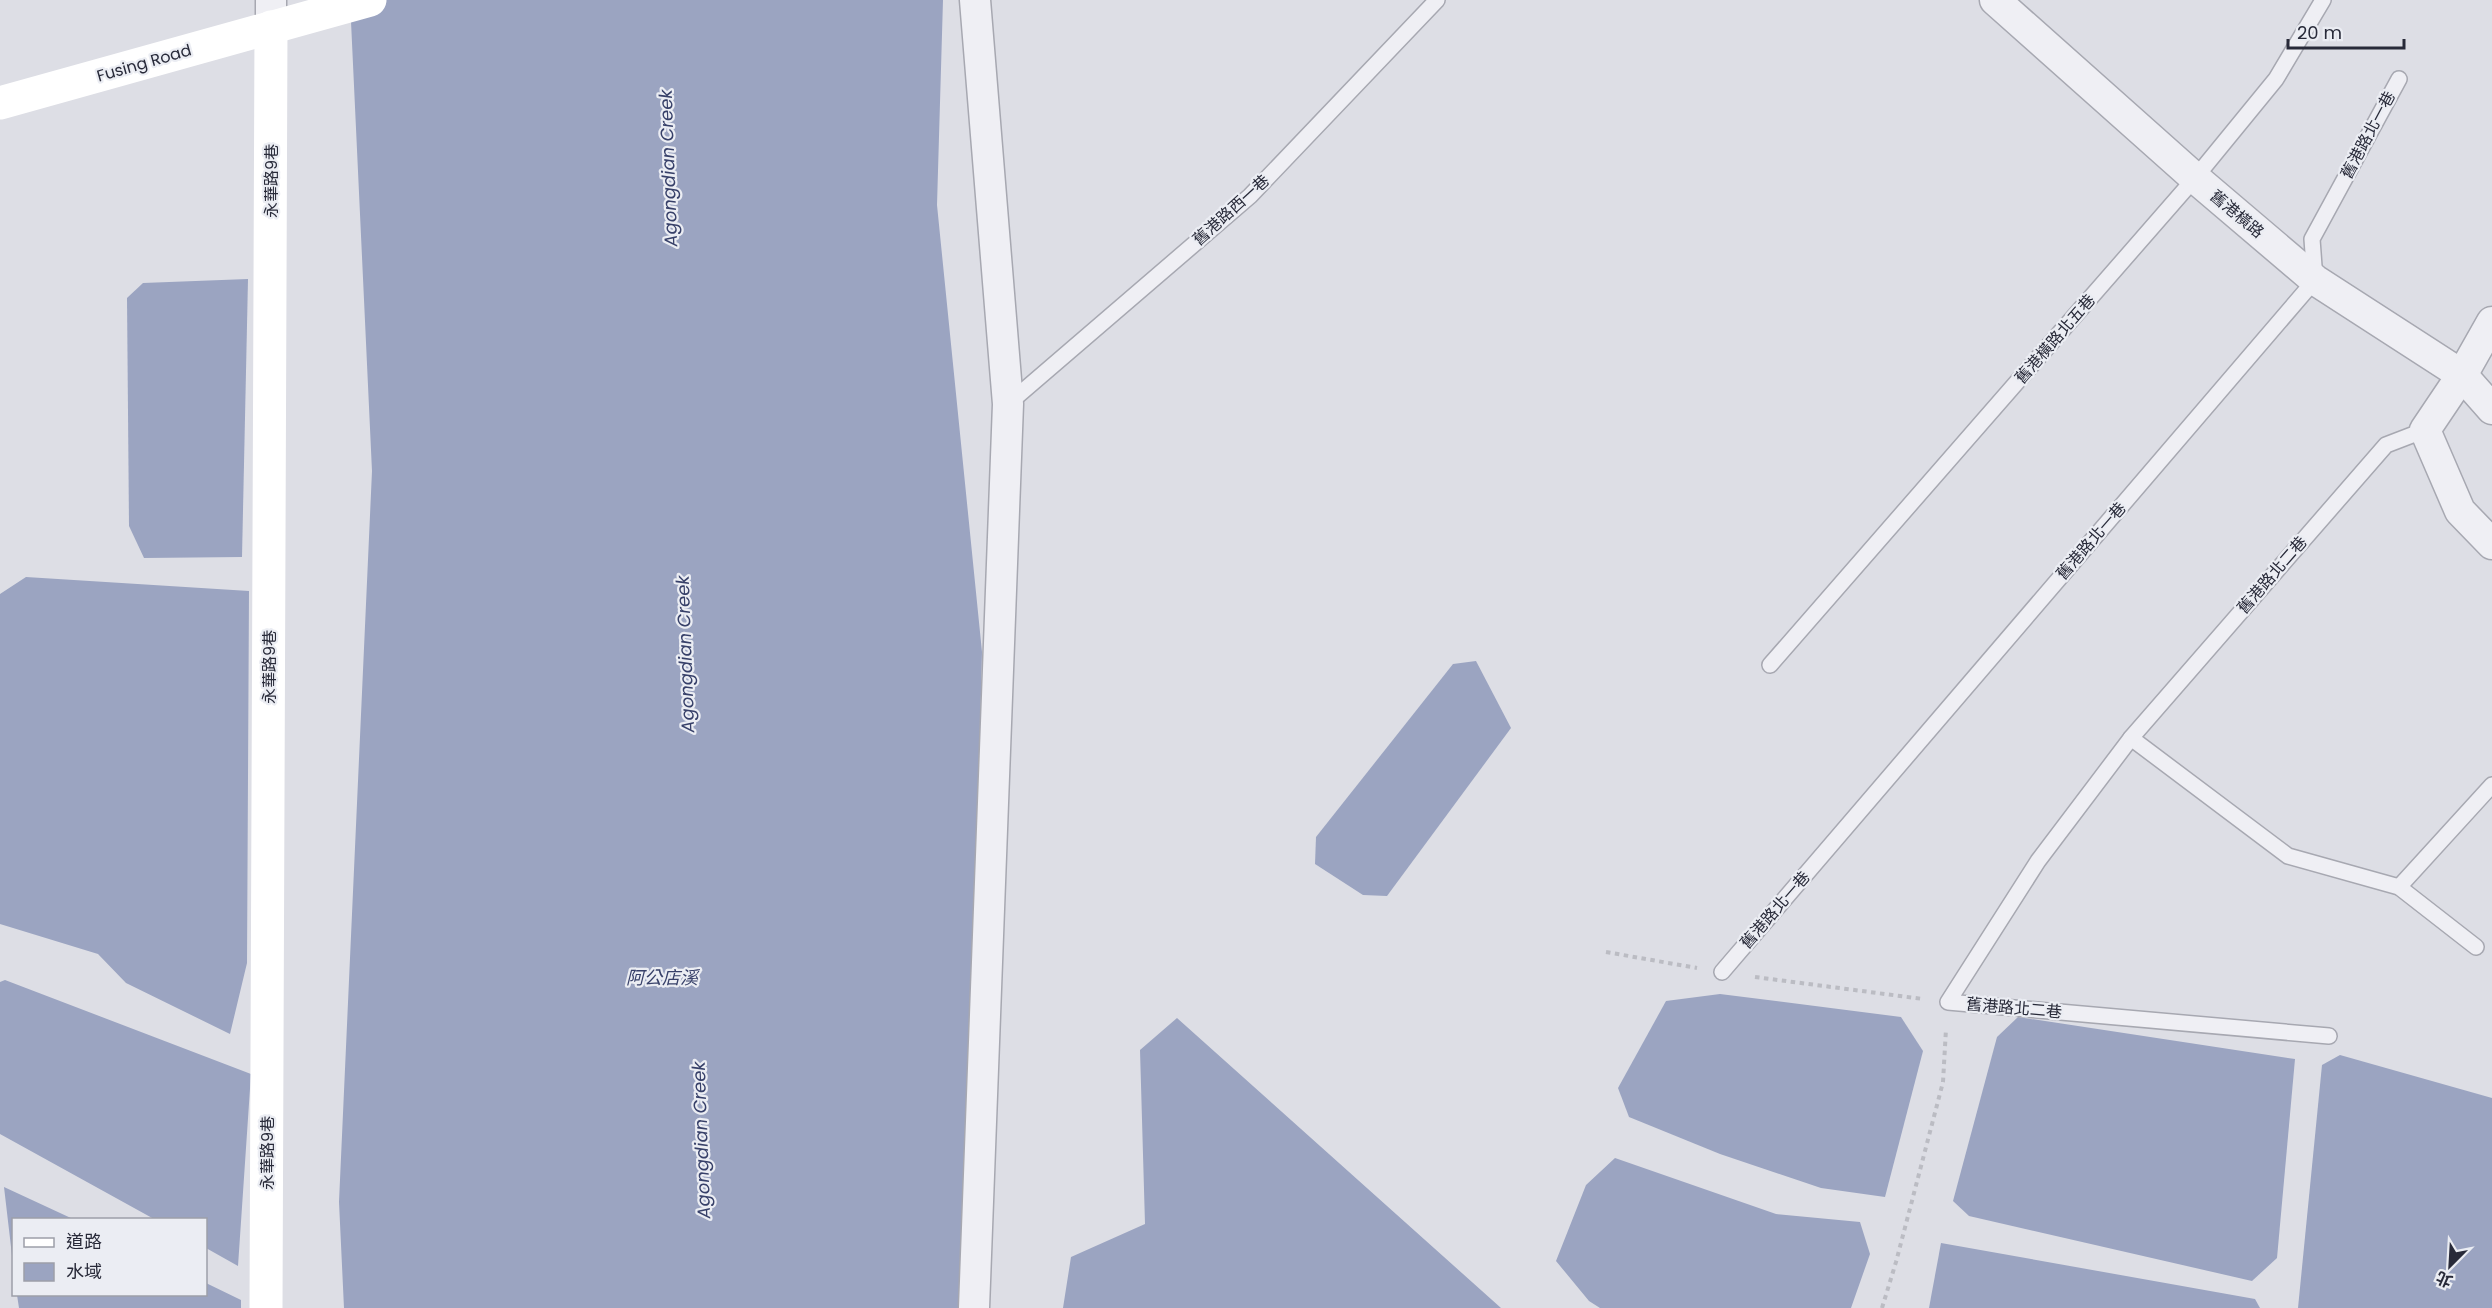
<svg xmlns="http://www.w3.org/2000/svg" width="2492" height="1308" viewBox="0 0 2492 1308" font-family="Poppins,'Noto Sans TC',sans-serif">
	<rect width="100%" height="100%" fill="#dddee5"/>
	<!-- water -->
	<g fill="#9ba4c1">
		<path d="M350,0h593l-6,205 45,447 -11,465 1,191h-628l-5,-106 33,-731z"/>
		<path d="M248,279l-6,278 -98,1 -15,-32 -2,-228 16,-15z"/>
		<path d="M26,577l223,14 -2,372 -17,71 -104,-51 -28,-29 -98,-30v-330z"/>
		<path d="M1476,661l35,67 -124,168 -24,-1 -48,-31 1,-27 137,-173z"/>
		<path d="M5,980l246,94 -13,192 -32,-18v-28l-52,-1 -154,-85v-152z"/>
		<path d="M1720,994l181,23 22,34 -38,146 -64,-9 -101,-34 -91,-37 -11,-29 48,-87z"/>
		<path d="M2018,1017l277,42 -18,199 -25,23 -283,-65 -16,-15 44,-164z"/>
		<path d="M1177,1018l324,290h-438l8,-51 74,-33 -5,-174z"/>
		<path d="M2340,1055l152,43v210h-194l24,-243z"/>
		<path d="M1615,1158l161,56 84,8 10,32 -19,54h-251l-11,-7 -33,-40 30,-76z"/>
		<path d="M4,1187l69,32 -59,1 -1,44z"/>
		<path d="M1941,1243l314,56 5,9h-331z"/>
		<path d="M206,1283l35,17v8h-222l-2,-13 189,-1z"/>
	</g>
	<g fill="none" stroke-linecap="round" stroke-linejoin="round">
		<!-- lane casing -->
		<g stroke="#a7a8b1" stroke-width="18">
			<g id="lane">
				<path d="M1008,404l242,-208 187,-196"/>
				<path d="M1770,665l425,-487 81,-99 47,-79"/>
				<path d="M2131,738l157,118 111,31 77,60"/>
				<path d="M2399,887l93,-102"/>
				<path d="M1722,972l593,-692 -3,-41 87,-160"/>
				<path d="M2329,1036l-381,-34 90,-141 93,-123 255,-293 39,-15"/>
			</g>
		</g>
		<!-- street casing -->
		<g stroke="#a7a8b1" stroke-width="33">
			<g id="street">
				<path d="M271,0v27"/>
				<path d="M1995,0l200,178 120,102 147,95 30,34"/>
				<path d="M2492,322l-30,53 -37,55 35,81 32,33"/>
				<path d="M974,1308l34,-904 -33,-404"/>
			</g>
		</g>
		<!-- path -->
		<g stroke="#bbbcc3" stroke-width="4" stroke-dasharray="4.5 4.5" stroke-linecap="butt">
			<path d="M1606,952l91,16"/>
			<path d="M1755,977l168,22"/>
			<path d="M1882,1308l14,-46 47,-180 3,-53"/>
		</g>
		<!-- lane -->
		<use href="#lane" stroke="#efeff4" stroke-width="15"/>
		<!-- street -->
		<use href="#street" stroke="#efeff4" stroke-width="30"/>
		<!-- secondary -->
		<g stroke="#fff" stroke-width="33">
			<path d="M0,103l370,-103"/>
			<path d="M266,1308l5,-1281"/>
		</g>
	</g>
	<g text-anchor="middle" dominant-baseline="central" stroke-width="4.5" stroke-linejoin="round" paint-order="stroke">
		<!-- street labels -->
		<g font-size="16" fill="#282a39" stroke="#ebedf3">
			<text transform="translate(144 63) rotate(-16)">Fusing Road</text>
			<text transform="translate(2368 135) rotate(-62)">舊港路北一巷</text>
			<text transform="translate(271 181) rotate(-90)">永華路9巷</text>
			<text transform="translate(1231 210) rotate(-42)">舊港路西一巷</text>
			<text transform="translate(2237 214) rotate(40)">舊港橫路</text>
			<text transform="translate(2055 339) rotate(-49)">舊港橫路北五巷</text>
			<text transform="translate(2091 541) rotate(-49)">舊港路北一巷</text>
			<text transform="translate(2272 575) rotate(-49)">舊港路北二巷</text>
			<text transform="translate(269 667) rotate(-90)">永華路9巷</text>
			<text transform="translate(1775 910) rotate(-49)">舊港路北一巷</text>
			<text transform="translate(2014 1008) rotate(5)">舊港路北二巷</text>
			<text transform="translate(267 1153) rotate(-90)">永華路9巷</text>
		</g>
		<!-- water labels -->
		<g font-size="18" font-style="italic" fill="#374069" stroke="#ebedf3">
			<text transform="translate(668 168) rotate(-92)">Agongdian Creek</text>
			<text transform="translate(685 654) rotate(-92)">Agongdian Creek</text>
			<text x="662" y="977">阿公店溪</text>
			<text transform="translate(701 1140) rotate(-92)">Agongdian Creek</text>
		</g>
	</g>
	<!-- legend -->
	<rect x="12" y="1218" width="195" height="78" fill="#ebedf3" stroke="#9d9fa9" stroke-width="1.5"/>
	<rect x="24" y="1238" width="30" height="9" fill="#ffffff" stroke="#9d9fa9" stroke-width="1.5"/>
	<text x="66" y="1248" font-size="18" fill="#282a39">道路</text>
	<rect x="24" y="1263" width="30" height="18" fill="#9ba4c1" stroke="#9d9fa9" stroke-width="1.5"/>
	<text x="66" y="1278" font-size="18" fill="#282a39">水域</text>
	<!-- north arrow -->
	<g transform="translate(2450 1266) rotate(204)" stroke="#ebedf3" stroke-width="4.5" paint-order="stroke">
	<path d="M0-4.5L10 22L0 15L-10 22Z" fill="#282a39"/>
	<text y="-9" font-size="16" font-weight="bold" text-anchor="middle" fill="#282a39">北</text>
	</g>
	<!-- scale -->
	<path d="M2288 39v9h116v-9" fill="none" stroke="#282a39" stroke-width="3"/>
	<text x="2297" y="39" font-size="18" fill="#282a39" stroke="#ebedf3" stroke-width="4.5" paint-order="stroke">20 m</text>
</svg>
